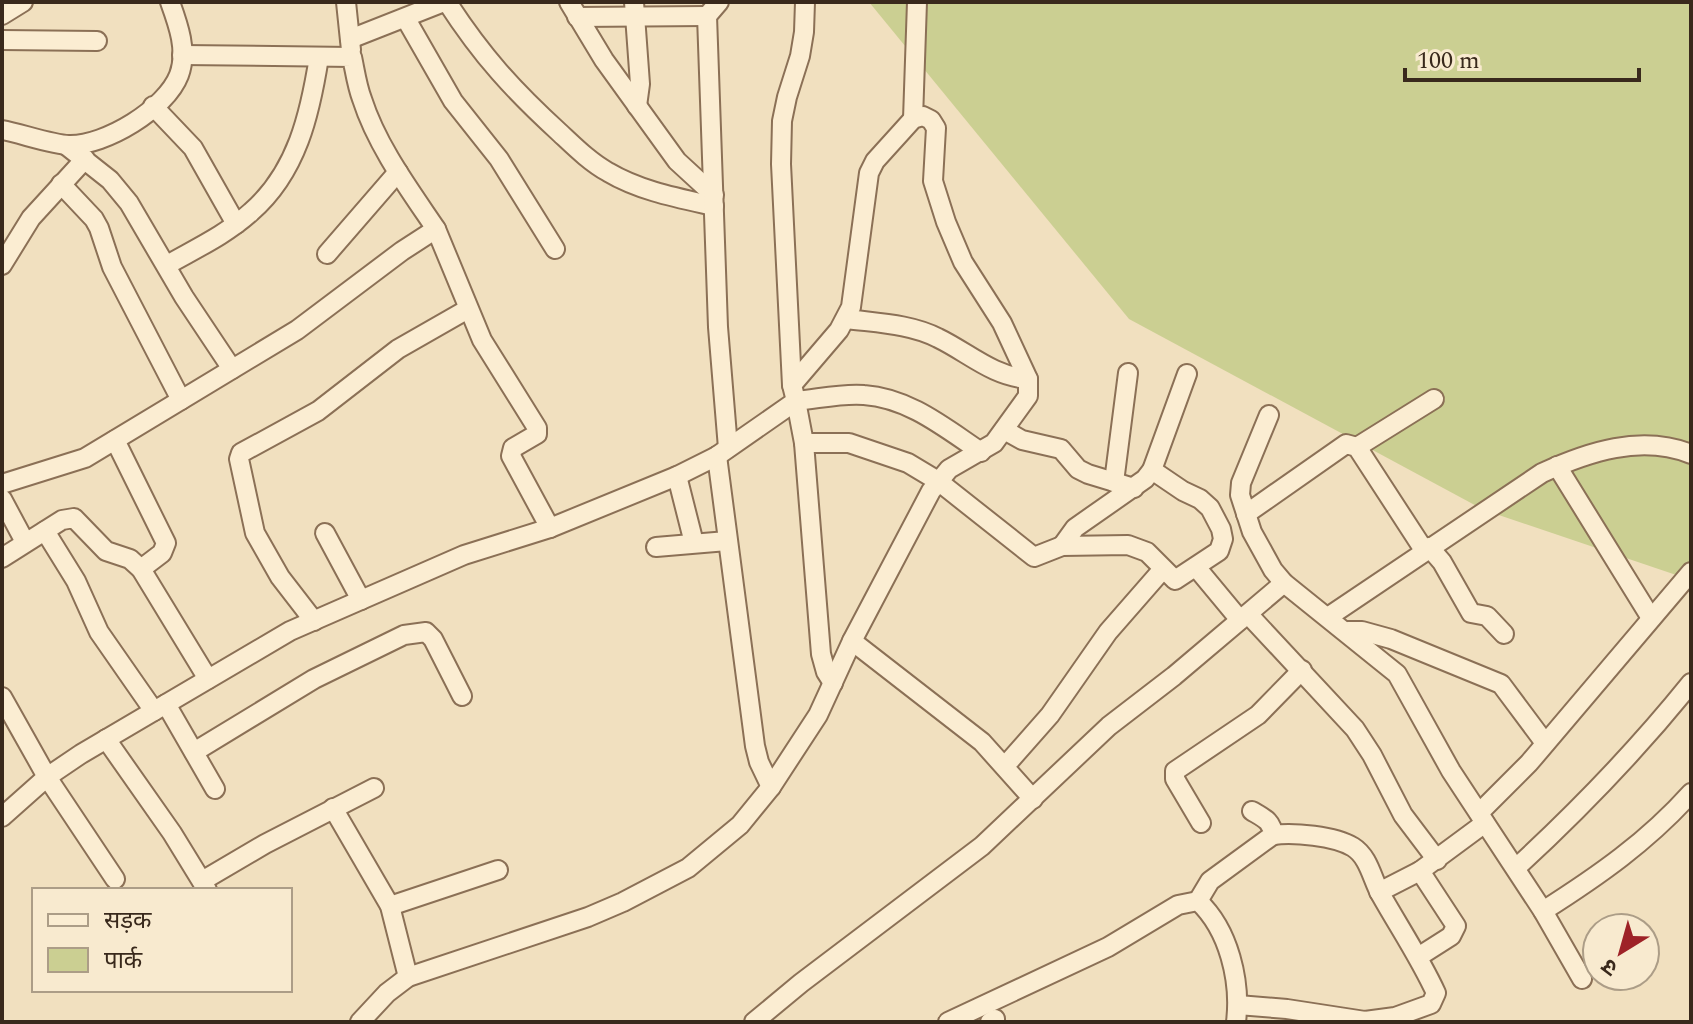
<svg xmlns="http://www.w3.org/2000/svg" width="1693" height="1024" viewBox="0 0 1693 1024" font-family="Spectral,'Noto Sans Devanagari',serif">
	<rect width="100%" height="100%" fill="#f1e0bf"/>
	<!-- green -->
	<path fill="#cbcf92" d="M869,2h822v578l-207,-70 -355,-191z"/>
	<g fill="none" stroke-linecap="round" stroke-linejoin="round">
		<!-- minor casing -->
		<g stroke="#8b7056" stroke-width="22">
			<g id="minor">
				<path d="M346,2l5,48"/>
				<path d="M447,2c35,54 66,88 113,131 15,14 30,29 48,39 32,19 70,26 106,34"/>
				<path d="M569,2l35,58 73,101 37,34"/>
				<path d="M634,2l6,82 -3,22"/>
				<path d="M719,2l-12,14 11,311 10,121"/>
				<path d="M2,15l21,-13"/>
				<path d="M577,17l130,-1"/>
				<path d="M406,19l47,82 46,58 56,90"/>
				<path d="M350,39l94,-37"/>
				<path d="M2,40l95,1"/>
				<path d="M153,106l40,42 43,76"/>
				<path d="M913,119l4,-117"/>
				<path d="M2,130c17,3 52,15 67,15 36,1 97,-36 110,-70 9,-24 -1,-51 -9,-73"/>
				<path d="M67,146l43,34 19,23 55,94 48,72"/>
				<path d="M61,184l33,35 5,9 13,39 69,133"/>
				<path d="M436,229l46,111 55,88v6l-24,14 -2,8 39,72"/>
				<path d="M327,254l71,-82"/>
				<path d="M2,265l29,-47 54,-59"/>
				<path d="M167,265c28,-16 60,-31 84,-53 46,-40 59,-98 68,-155"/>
				<path d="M847,319c30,4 64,5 91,19 31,15 54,38 90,41"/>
				<path d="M792,385l-11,-221 1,-43 5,-24 13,-41 4,-24 1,-30"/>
				<path d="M1269,415l-28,68 -1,12 12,37 21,38 11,13 113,91 54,97 92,140 39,68"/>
				<path d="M1004,430l18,10 39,9 17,20 10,5 46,14"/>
				<path d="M115,440l51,103 -4,10 -21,16"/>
				<path d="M804,443h45l59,20 30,18 96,76 28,-11 66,-1 19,7 28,28 44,-29 4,-12 -2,-10 -11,-21 -10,-9 -17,-8 -31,-21"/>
				<path d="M1357,447l77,-48"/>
				<path d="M717,456l38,290 4,16 12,25"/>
				<path d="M1557,466l94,152"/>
				<path d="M677,476l17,67"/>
				<path d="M1114,482l14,-109"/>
				<path d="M2,484l83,-26 212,-128 105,-79 34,-22c-27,-40 -59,-83 -74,-130 -5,-13 -7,-28 -10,-42l-170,-2"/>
				<path d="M2,499l23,43"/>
				<path d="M1246,514l100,-70 11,3 67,103"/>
				<path d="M45,531l31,50 23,51 55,79"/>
				<path d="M325,533l36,67"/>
				<path d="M1062,546l13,-18 70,-49 7,-9 35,-96"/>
				<path d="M656,547l71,-6"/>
				<path d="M1429,547l13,15 29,51 16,3 17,18"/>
				<path d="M2,558l60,-38 12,-2 32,33 24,8 11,10 67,110"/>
				<path d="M1196,567l44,53"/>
				<path d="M1248,614l107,115 17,26 31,60 34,45"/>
				<path d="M1328,617l214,-144c46,-21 99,-39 149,-19"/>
				<path d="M314,621l-34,-44 -25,-44 -16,-74 2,-6 77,-42 80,-62 70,-40"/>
				<path d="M1348,631h14l29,8 110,45 44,59"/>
				<path d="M852,641l130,101 51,57"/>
				<path d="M833,683l-7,-11 -5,-18 -17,-211 -8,-42c22,-2 46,-8 68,-6 45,3 81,33 117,57"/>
				<path d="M2,697l45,80 68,102"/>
				<path d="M166,704l49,85"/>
				<path d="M106,739l66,94 35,57"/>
				<path d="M194,752l120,-73 90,-44 22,-3 7,7 29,57"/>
				<path d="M1005,766l45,-51 58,-83 55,-63"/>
				<path d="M333,808l57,98 18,71"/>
				<path d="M1479,813l50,-50 162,-191"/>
				<path d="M2,817l45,-40 34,-23 209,-123 174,-76 86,-27 127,-52 40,-20 79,-55 -4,-16 47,-55 12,-23 18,-134 6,-12 38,-42 10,-3 8,4 5,8 -3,53 13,41 17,40 39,61 26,56v17l-34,47 -45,26 -18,22 -79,150 -34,74 -47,72 -31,38 -52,43 -65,34 -35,15 -180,60 -21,16 -27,29"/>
				<path d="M1201,823l-26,-44v-8l83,-56 44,-45"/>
				<path d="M1516,868c63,-58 121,-118 175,-185"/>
				<path d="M202,881l63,-37 109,-56"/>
				<path d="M1379,892l41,-21 65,-48"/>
				<path d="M1198,901l12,-20 63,-46c-1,-14 -9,-17 -21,-24"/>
				<path d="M390,906l108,-36"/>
				<path d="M1543,911c55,-35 104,-69 148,-118"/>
				<path d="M1418,957l33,-21 5,-10 -36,-55"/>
				<path d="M1238,1005l49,4 78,12 30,-4 36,-13 5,-11c-16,-35 -37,-66 -55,-98 -9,-16 -12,-38 -28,-48 -18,-11 -60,-15 -80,-12"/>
				<path d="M754,1022l47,-39 181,-137 127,-120 65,-50 110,-93"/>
				<path d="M948,1022l160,-75 70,-42 20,-4c31,29 43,80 38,121"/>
				<path d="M990,1022l5,-3"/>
			</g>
		</g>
		<!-- minor -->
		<use href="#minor" stroke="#fbedd2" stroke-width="18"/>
	</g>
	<!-- border -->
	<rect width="1693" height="1024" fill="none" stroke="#39291c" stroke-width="8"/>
	<!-- legend -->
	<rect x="32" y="888" width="260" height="104" fill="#f8eacf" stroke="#ac9d87" stroke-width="2"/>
	<rect x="48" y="914" width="40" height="12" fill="#fbedd2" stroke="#ac9d87" stroke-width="2"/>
	<text x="104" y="928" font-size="24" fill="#39291c">सड़क</text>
	<rect x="48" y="948" width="40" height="24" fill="#cbcf92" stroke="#ac9d87" stroke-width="2"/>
	<text x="104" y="968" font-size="24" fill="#39291c">पार्क</text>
	<!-- north arrow -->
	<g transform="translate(1621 952) rotate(217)"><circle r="38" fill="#f8eacf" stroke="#ac9d87" stroke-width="2"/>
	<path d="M0-6L14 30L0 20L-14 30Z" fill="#9e2227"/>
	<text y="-12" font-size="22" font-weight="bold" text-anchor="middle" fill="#39291c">उ</text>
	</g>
	<!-- scale -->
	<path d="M1405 68v12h234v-12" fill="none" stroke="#39291c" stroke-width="4"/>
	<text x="1417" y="68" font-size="24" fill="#39291c" stroke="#f8eacf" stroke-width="6" paint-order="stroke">100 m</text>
</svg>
